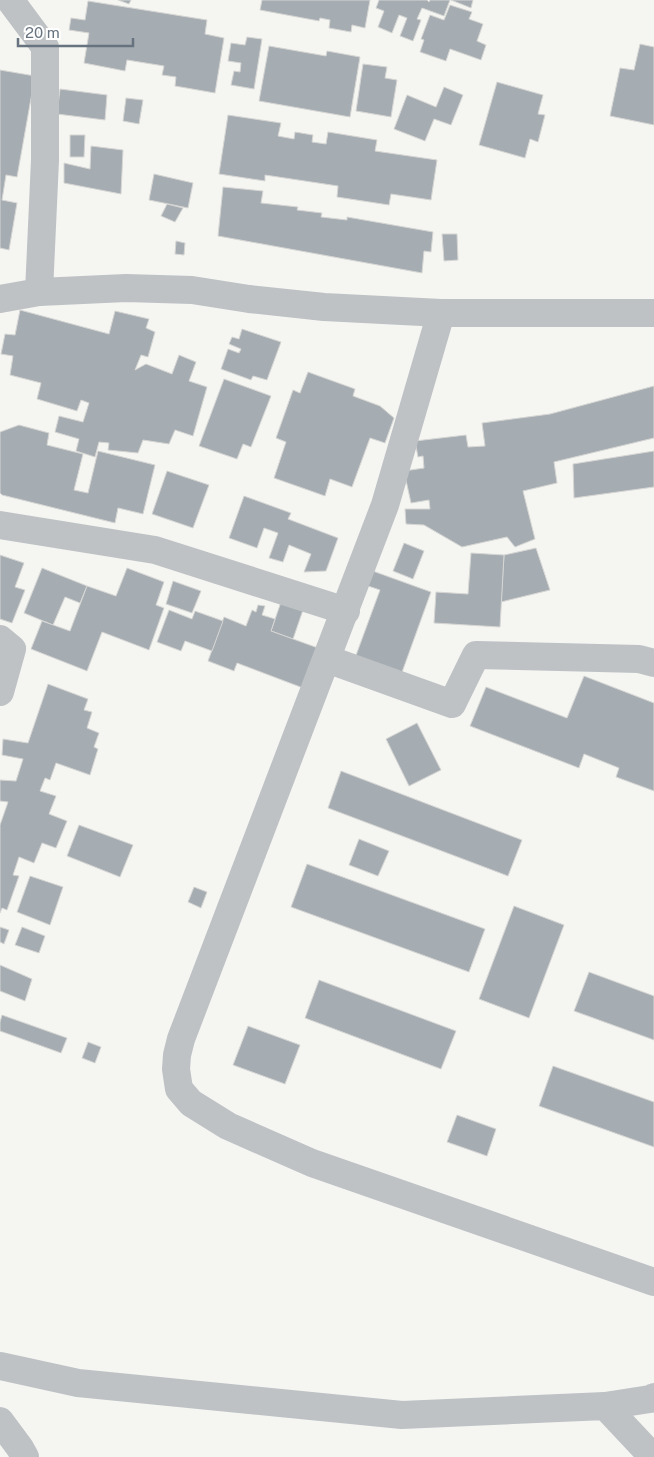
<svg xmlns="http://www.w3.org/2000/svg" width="654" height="1457" viewBox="0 0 654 1457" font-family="'Public Sans',sans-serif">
	<rect width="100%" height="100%" fill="#f5f5f2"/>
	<!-- building -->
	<g fill="#a6adb2" stroke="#d6d6d4">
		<path d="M118,0h13l-2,4z"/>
		<path d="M262,0h108l-5,28 -13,-3 -1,7 -22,-4 1,-8 -10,-2 -1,3 -59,-11z"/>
		<path d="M379,0h48l2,2 1,-2h20l-6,16 -22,-8 -5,11 4,1 -8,21 -13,-5 7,-18 -8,-3 -7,18 -14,-6 6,-16 -8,-3z"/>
		<path d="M451,0h22l-2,8z"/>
		<path d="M88,1l119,19 -2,14 19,4 -9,55 -40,-7 1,-9 -14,-2 2,-9 -37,-6 -2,11 -41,-8 5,-30 -20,-3 2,-12 14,2z"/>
		<path d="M450,5l22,7 -3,7 14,5 -6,17 9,4 -5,15 -31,-11 -4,12 -26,-9 4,-12 -3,-1 9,-24 14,5z"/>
		<path d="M247,37l15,2 -8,50 -23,-4 3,-14 6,1 1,-9 -13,-2 3,-18 14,2z"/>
		<path d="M640,44l14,3v78l-44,-9 10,-48 14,2z"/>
		<path d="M269,46l57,10 1,-5 33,6 -10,60 -91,-16z"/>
		<path d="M363,64l24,3 -2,11 12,2 -6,37 -35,-6z"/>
		<path d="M0,70l35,6 -18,101 -11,-2 -4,25 15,3 -8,47 -9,-2z"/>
		<path d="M497,82l46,13 -5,19 7,1 -7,27 -8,-3 -5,19 -46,-13z"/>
		<path d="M444,87l19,8 -12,30 -17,-6 -9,22 -31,-12 13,-34 29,12z"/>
		<path d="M60,89l47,6 -2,25 -48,-6z"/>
		<path d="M126,98l17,2 -4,24 -16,-3z"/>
		<path d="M228,115l53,8 -3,13 16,3 1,-7 18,3 -1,7 14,2 2,-12 49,8 -2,11 62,9 -6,40 -40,-6 -2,11 -52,-8 1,-11 -73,-11v6l-46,-7z"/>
		<path d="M70,135h15l-1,22h-14z"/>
		<path d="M91,146l32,4 -2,44 -57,-11v-20l26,6z"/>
		<path d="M154,174l39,9 -5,25 -39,-8z"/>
		<path d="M223,187l40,4 -2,12 37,4 -1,3 25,3 -1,4 26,3v-3l86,15 -2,20 -7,-1 -2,22 -204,-37z"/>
		<path d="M167,204l16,4 -8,14 -14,-6z"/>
		<path d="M442,234h15l1,26 -14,1z"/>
		<path d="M176,241l9,2 -1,12 -9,-1z"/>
		<path d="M20,310l89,24 6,-23 34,8 -3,9 9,4 -7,25 -7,-2 -6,15 11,-6 26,10 7,-19 17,7 -7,19 18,6 -14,49 -18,-6 -6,14 -26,-4 -5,13 -30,-3 1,-7 -10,-1 -4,15 -19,-6 3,-12 -24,-7 4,-16 24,6 6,-19 -8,-3 -4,11 -40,-12 4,-16 -31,-8 3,-19 -12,-2 4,-20 10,1z"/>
		<path d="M242,329l39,13 -14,38 -14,-4 -2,4 -30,-11 7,-20 11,4 2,-4 -12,-5 3,-7 7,2z"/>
		<path d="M308,372l47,17 -2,7 27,10 14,12 -9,25 -15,-5 -18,49 -22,-8 -5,17 -51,-18 12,-36 -10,-4 17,-48 7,3z"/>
		<path d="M224,379l47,17 -20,51 -8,-3 -6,15 -38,-13z"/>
		<path d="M654,386v52l-100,24 3,21 -34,8 12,48 -20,8 -8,-10 -45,10 -38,-22 -18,-1 -1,-15h25l-1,-9 -18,3 -7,-32 20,-3 -1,-12 -5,1 -3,-16 51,-6 2,12 17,-1 -3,-23 68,-9z"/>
		<path d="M19,425l30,8 -2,12 36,9 -9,36 14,3 10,-42 57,14 -12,49 -25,-6 -3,15 -113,-28 -2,-2v-61z"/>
		<path d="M654,451v36l-80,11 -1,-34z"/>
		<path d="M167,471l42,14 -16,43 -41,-14z"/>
		<path d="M244,496l47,17 -3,6 50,19 -12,33 -22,1 7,-18 -22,-9 -6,17 -14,-4 9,-25 -14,-5 -7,20 -28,-10z"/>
		<path d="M404,543l20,8 -11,28 -20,-8z"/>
		<path d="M536,548l14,42 -49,12 3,-47z"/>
		<path d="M471,553l33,2 -4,72 -66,-4 2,-31 32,2z"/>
		<path d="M0,555l24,8 -9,24 10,3 -13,33 -12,-4z"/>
		<path d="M42,568l45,18 -7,17 -15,-6 -12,28 -29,-12z"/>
		<path d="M127,568l37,14 -8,23 8,3 -15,42 -47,-18 -15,39 -56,-22 11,-28 28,10 17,-45 29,10z"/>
		<path d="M370,570l61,22 -30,83 -46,-17 25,-68 -15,-5z"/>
		<path d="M173,581l28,10 -9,22 -26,-9z"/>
		<path d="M281,602l22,8 -10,29 -22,-8z"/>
		<path d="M258,605l7,1 -3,9 13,4 -4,12 47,17 -15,40 -66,-25 -3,8 -26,-10 16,-44 22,9 6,-16 4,2z"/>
		<path d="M169,610l23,9 3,-8 28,10 -11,30 -27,-10 -4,10 -24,-9z"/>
		<path d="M584,676l70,27v88l-38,-14 3,-9 -35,-14 -5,14 -109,-42 16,-39 81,31z"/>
		<path d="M48,684l40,15 -4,11 8,2 -5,16 12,5 -5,14 4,2 -8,26 -34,-12 -6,17 -5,-2 -5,13 16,5 -7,18 18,7 -11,27 -14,-5 -8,20 -15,-6 -6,18 6,1 -12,34 -5,-2 -2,5v-88l8,-23 -8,-1v-21l16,1 7,-22 -21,-4 1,-16 25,4z"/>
		<path d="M417,723l24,47 -32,16 -23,-47z"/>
		<path d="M341,771l181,69 -14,36 -180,-68z"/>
		<path d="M79,825l54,20 -13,32 -53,-21z"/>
		<path d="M359,839l30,12 -11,25 -29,-11z"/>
		<path d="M307,864l178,65 -16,43 -178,-65z"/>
		<path d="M30,876l33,11 -13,38 -33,-13z"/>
		<path d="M194,887l13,5 -6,16 -13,-6z"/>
		<path d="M514,906l50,19 -35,93 -50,-19z"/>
		<path d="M0,927l9,3 -5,14 -4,-2z"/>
		<path d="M22,927l23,9 -6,17 -24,-8z"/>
		<path d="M0,965l32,14 -7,22 -25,-10z"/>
		<path d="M589,972l65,24v44l-80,-29z"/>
		<path d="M319,980l137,51 -15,38 -136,-51z"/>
		<path d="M2,1015l65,23 -6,15 -61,-22v-9z"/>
		<path d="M248,1026l52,19 -15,39 -52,-19z"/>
		<path d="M88,1042l13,5 -6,16 -13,-5z"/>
		<path d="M553,1066l101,36v45l-115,-41z"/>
		<path d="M457,1115l39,14 -9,27 -40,-14z"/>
	</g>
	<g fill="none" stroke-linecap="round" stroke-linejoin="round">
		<!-- street -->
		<g stroke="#bec2c5" stroke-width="28">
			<path d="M10,0l35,47v113l-6,132"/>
			<path d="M0,299l39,-7 87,-4 66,2 57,9 75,8 117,6h213"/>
			<path d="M441,313l-56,192 -204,534 -4,16 -1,14 3,20 12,14 37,23 84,37 342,119"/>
			<path d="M0,525l155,25 191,61"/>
			<path d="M0,639l12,10 -12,43"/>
			<path d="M327,659l125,45 24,-49 163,4 15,4"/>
			<path d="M0,1366l78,17 324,32 203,-9 48,51"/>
			<path d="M605,1406l45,-7 4,-2"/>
			<path d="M0,1421l20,27 5,9"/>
		</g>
	</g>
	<!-- scale -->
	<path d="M18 38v8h115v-8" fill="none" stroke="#677480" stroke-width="2.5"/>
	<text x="25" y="38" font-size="15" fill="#677480" stroke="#ffffff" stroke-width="4" paint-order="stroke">20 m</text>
</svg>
